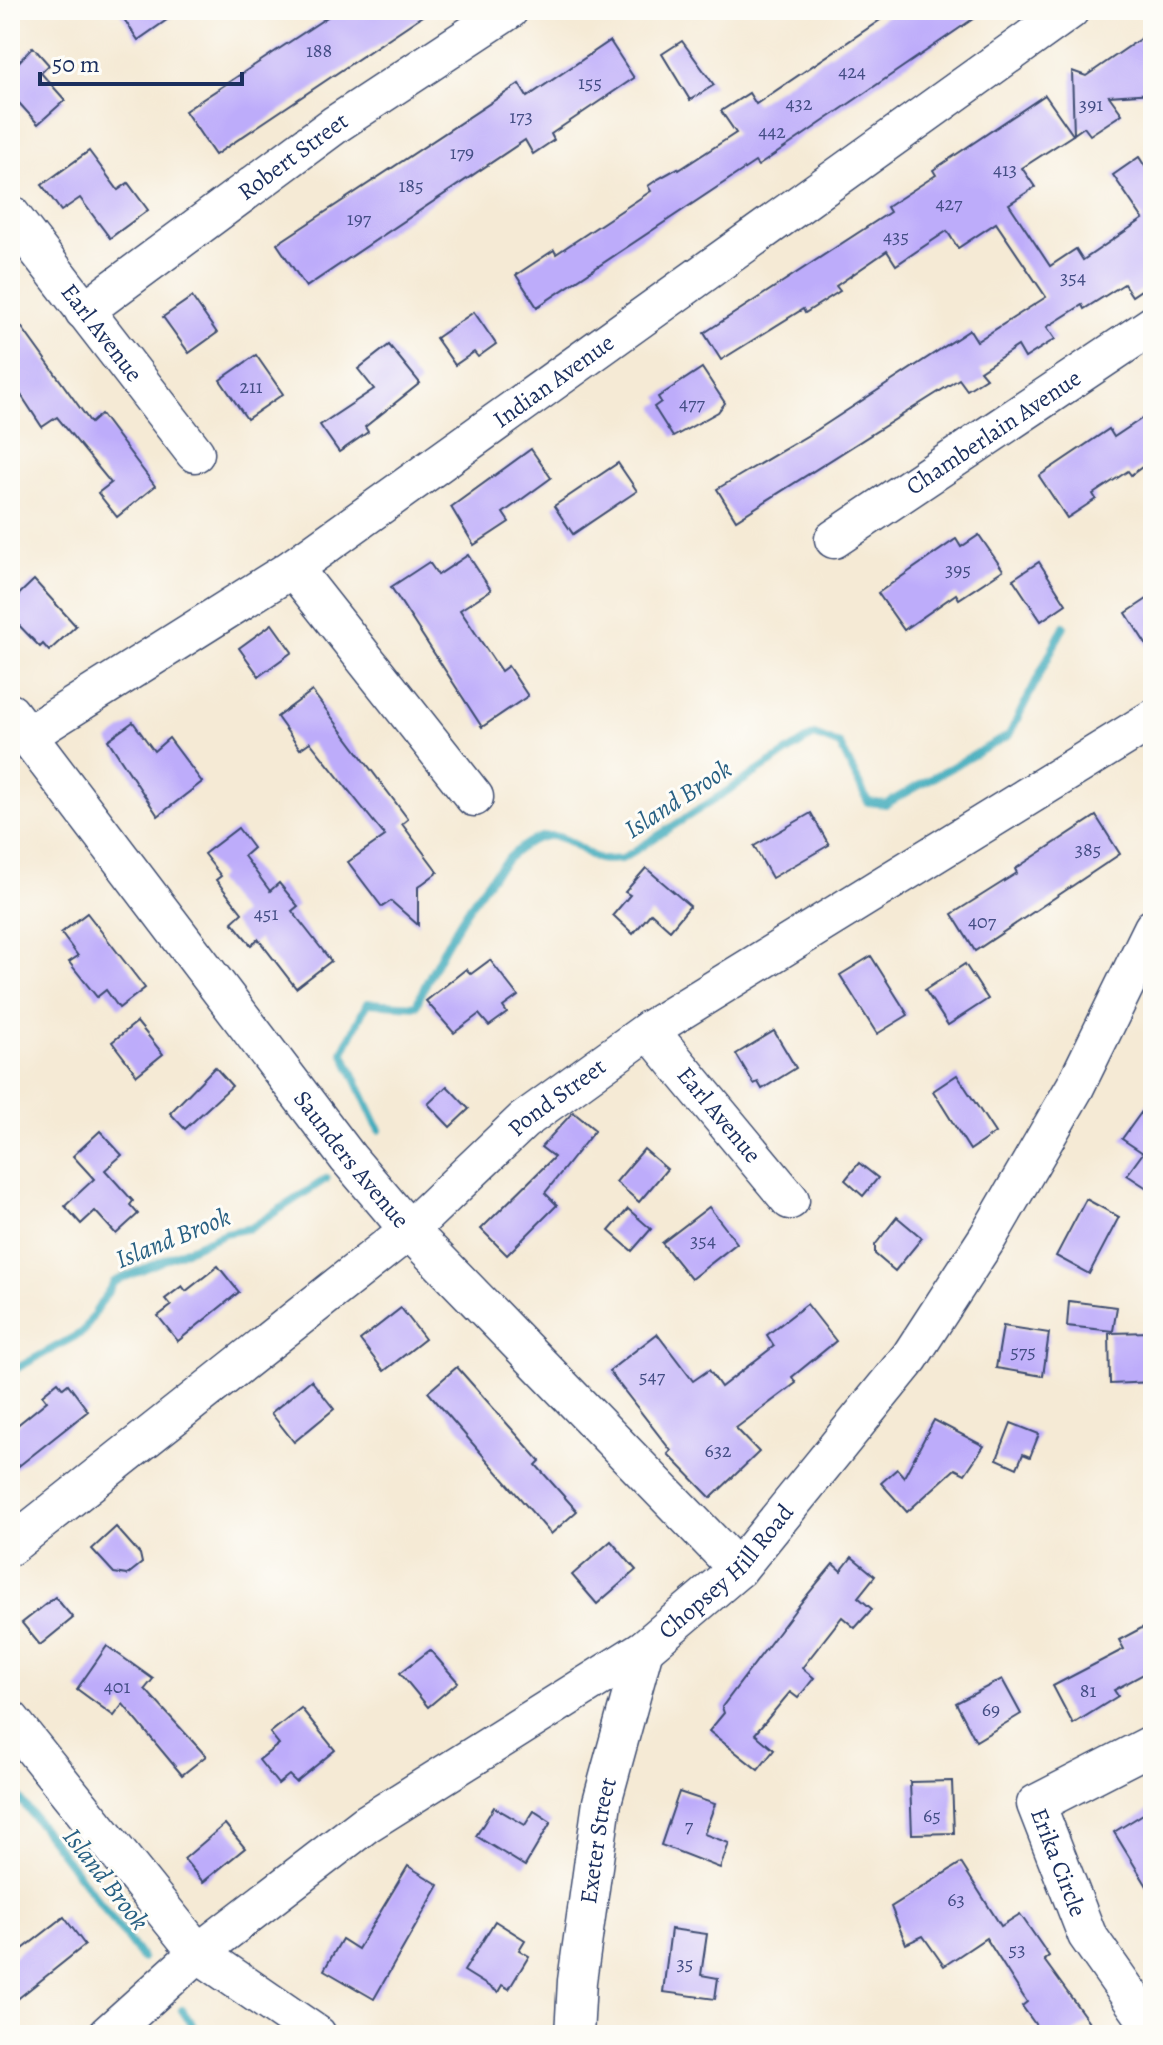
<svg xmlns="http://www.w3.org/2000/svg" width="1163" height="2045" viewBox="0 0 1163 2045" font-family="Alegreya,serif">
	<rect width="100%" height="100%" fill="#fdfcf7"/>
	<filter id="ink" filterUnits="userSpaceOnUse"><feTurbulence type="fractalNoise" baseFrequency=".0125" numOctaves="2"/><feDisplacementMap in="SourceGraphic" scale="16" xChannelSelector="R" yChannelSelector="G"/><feConvolveMatrix kernelMatrix="1 2 1 2 8 2 1 2 1" color-interpolation-filters="sRGB"/></filter>
	<filter id="wash" filterUnits="userSpaceOnUse"><feTurbulence type="fractalNoise" baseFrequency=".006" numOctaves="4" result="noise"/><feDisplacementMap in="SourceGraphic" scale="32" xChannelSelector="R" yChannelSelector="G"/><feGaussianBlur stdDeviation="1.8" result="paint"/><feColorMatrix in="noise" values="0 0 0 0 0 0 0 0 0 0 0 0 0 0 0 0 0 1.4 0 .05"/><feComposite in="paint" operator="in"/></filter>
	<g filter="url(#wash)">
		<rect width="100%" height="100%" fill="#f5ead5"/>
		<g fill="none" stroke-linecap="round" stroke-linejoin="round">
			<!-- stream -->
			<g stroke="#3caabb" stroke-width="8">
				<path d="M379,1130l-36,-78 24,-49 49,3c17,-42 83,-167 132,-170 20,-1 33,16 50,23 7,2 17,0 24,0l192,-124 26,10 28,57 18,2 123,-69 55,-109"/>
				<path d="M10,1372l73,-40 31,-50 111,-49 26,-5 75,-49"/>
				<path d="M10,1786l132,172"/>
				<path d="M182,2010l17,25"/>
			</g>
		</g>
		<g id="blocks">
			<!-- building -->
			<g fill="#bdacfa">
				<path d="M118,10h63l-43,30z"/>
				<path d="M338,10h93l-216,145 -30,-44z"/>
				<path d="M895,10h91l-228,156 -3,-4 -218,145 -21,-32 38,-25 2,4 95,-63 -3,-5 10,-7 20,-11 1,2 57,-37 -15,-22 28,-18 7,11z"/>
				<path d="M1153,30v63l-44,3 13,18 -32,21 -6,-8 -10,7 -2,-63 14,5z"/>
				<path d="M610,41l24,37 -83,56 3,6 -21,14 -8,-14 -219,147 -29,-43 242,-160 8,13z"/>
				<path d="M682,41l32,44 -24,15 -28,-46z"/>
				<path d="M33,47l16,18 -8,8 24,27 -27,24 -28,-31v-22z"/>
				<path d="M1045,95l28,40 -51,33 13,19 -26,17 41,62 26,-17 7,11 60,-41 -30,-44 26,-18 14,22v103l-21,14 -8,-12 -40,25 -2,-4 -35,22 8,12 -30,19 -7,-12 -38,25 6,7 -19,12 -8,-11 -223,141 -19,-31 100,-59 153,-100 7,11 69,-44 -50,-74 -38,25 -11,-17 -51,34 -9,-14 -51,35 4,5 -35,22 -2,-4 -82,51 -17,-27 186,-121 -3,-5 49,-32 -3,-5z"/>
				<path d="M89,151l29,39 10,-7 20,27 -38,28 -30,-40 -19,13 -19,-26z"/>
				<path d="M192,297l25,36 -28,20 -26,-36z"/>
				<path d="M10,311l81,112 10,-9 54,72 -38,31 -19,-24 13,-10 -54,-66 -15,10 -32,-49z"/>
				<path d="M474,312l22,32 -18,13 -4,-5 -19,13 -19,-27z"/>
				<path d="M389,345l31,38 -55,44 3,5 -29,20 -19,-27 54,-36 -16,-20z"/>
				<path d="M256,355l27,39 -36,25 -27,-39z"/>
				<path d="M702,368l23,35 -7,9 -45,25 -19,-30 7,-5 -3,-5z"/>
				<path d="M1153,411v48l-22,16 -3,-4 -35,23 3,5 -29,19 -28,-42 70,-47 5,8z"/>
				<path d="M531,449l20,29 -48,35 6,9 -35,23 -23,-38z"/>
				<path d="M618,463l19,28 -64,43 -19,-28z"/>
				<path d="M979,535l24,35 -44,29 -3,-5 -52,36 -26,-37 78,-54 5,8z"/>
				<path d="M468,555l23,35 -31,20 41,61 7,-5 20,30 -46,31 -91,-140 38,-25 9,13z"/>
				<path d="M1039,562l27,42 -25,17 -28,-42z"/>
				<path d="M34,580l42,46 -27,25 -6,-7 -3,3 -30,-31v-13z"/>
				<path d="M1153,595v60l-27,-42z"/>
				<path d="M272,624l20,28 -33,24 -20,-28z"/>
				<path d="M312,691l96,128 -6,5 36,48 -20,15v38l-27,-24 -9,6 -34,-45 37,-26 -75,-94 -10,7 -23,-32z"/>
				<path d="M133,722l21,29 15,-13 33,44 -44,34 -50,-76z"/>
				<path d="M811,813l18,32 -57,33 -18,-32z"/>
				<path d="M1096,816l24,38 -145,97 -23,-37 65,-41 -2,-4z"/>
				<path d="M238,828l15,20 -9,8 26,35 9,-8 19,23 -6,5 39,50 -35,27 -38,-49 -7,6 -19,-23 10,-9 -26,-33 5,-4 -17,-22z"/>
				<path d="M646,868l44,38 -20,24 -19,-17 -18,21 -20,-19 17,-20 -5,-3z"/>
				<path d="M87,913l58,75 -26,20 -13,-18 -9,7 -28,-35 9,-6 -17,-23z"/>
				<path d="M871,956l37,59 -31,19 -37,-59z"/>
				<path d="M490,960l28,36 -15,11 4,6 -18,13 -10,-12 -25,19 -28,-32 40,-32 5,5z"/>
				<path d="M965,964l23,35 -40,26 -23,-35z"/>
				<path d="M137,1022l26,32 -26,21 -25,-33z"/>
				<path d="M774,1031l22,37 -34,21 -4,-7 -4,2 -18,-30z"/>
				<path d="M215,1067l17,19 -47,43 -15,-16z"/>
				<path d="M957,1075l38,58 -25,17 -37,-59z"/>
				<path d="M447,1086l22,23 -19,18 -22,-23z"/>
				<path d="M1153,1096v96l-26,-17 16,-22 -21,-14z"/>
				<path d="M573,1112l22,18 -50,63 12,12 -50,50 -26,-26 73,-72 -13,-10z"/>
				<path d="M100,1131l22,24 -17,15 28,31 -3,4 8,9 -22,20 -21,-23 -14,13 -16,-18 29,-27 -21,-23z"/>
				<path d="M644,1149l23,20 -28,33 -23,-20z"/>
				<path d="M859,1163l19,15 -15,18 -18,-16z"/>
				<path d="M1086,1199l33,18 -30,57 -33,-18z"/>
				<path d="M709,1207l28,36 -46,36 -29,-36z"/>
				<path d="M628,1209l23,20 -19,22 -23,-20z"/>
				<path d="M897,1217l25,21 -27,33 -20,-17v-9z"/>
				<path d="M218,1266l21,26 -61,49 -20,-25 13,-10 -6,-7 17,-13 4,5z"/>
				<path d="M1069,1301l48,6 -4,24 -46,-5z"/>
				<path d="M807,1304l29,37 -44,36 4,6 -60,45 23,24 -48,46 -43,-44 3,-3 -62,-80 48,-37 36,47 16,-11 12,17 53,-41 -7,-11z"/>
				<path d="M401,1308l24,31 -41,32 -24,-31z"/>
				<path d="M1003,1326l46,7 -6,43 -47,-8z"/>
				<path d="M1153,1332v50l-43,2 -1,-51z"/>
				<path d="M457,1367l83,94 -4,4 41,46 -26,23 -123,-142z"/>
				<path d="M311,1380l23,29 -40,33 -23,-29z"/>
				<path d="M58,1382l5,6 5,-4 20,27 -78,62v-42l37,-30 -5,-6z"/>
				<path d="M934,1420l50,26 -19,28 -10,-5 -48,43 -26,-29 16,-14 7,8z"/>
				<path d="M1011,1423l28,11 -9,23 -7,-3 -6,14 -20,-9z"/>
				<path d="M116,1527l24,27 2,9 -15,12 -13,-2 -22,-24z"/>
				<path d="M611,1541l25,29 -39,34 -25,-29z"/>
				<path d="M852,1557l23,19 -17,21 14,12 -17,19 -13,-11 -40,51 12,10 -16,20 -8,-6 -35,42 19,16 -16,20 -49,-39 15,-18 -2,-6 77,-102 34,-41 8,7z"/>
				<path d="M55,1597l18,21 -33,27 -18,-22z"/>
				<path d="M1153,1622v47l-39,21 4,6 -45,28 -20,-38 71,-37 -5,-9z"/>
				<path d="M107,1646l46,33 -8,10 61,67 -24,19 -59,-71 -9,12 -37,-27z"/>
				<path d="M430,1650l28,32 -30,25 -28,-34z"/>
				<path d="M1002,1679l19,35 -45,27 -20,-38z"/>
				<path d="M301,1708l34,42 -39,32 -7,-7 -11,9 -19,-24 20,-16 -9,-11z"/>
				<path d="M952,1781l2,52 -42,1 -2,-52z"/>
				<path d="M679,1792l36,12 -11,30 25,9 -9,25 -59,-23z"/>
				<path d="M494,1807l31,18 9,-14 17,11 -26,44 -49,-30z"/>
				<path d="M1153,1808v88l-39,-64z"/>
				<path d="M225,1824l20,24 -42,34 -19,-23z"/>
				<path d="M961,1863l40,63 19,-12 29,42 -5,4 45,62 -19,13h-27l-21,-29 5,-4 -41,-64 -42,28 -21,-30 -17,8 -15,-37z"/>
				<path d="M408,1866l31,19 -65,114 -50,-29 18,-31 16,10z"/>
				<path d="M64,1917l21,28 -75,60v-46z"/>
				<path d="M495,1921l30,19 -6,10 10,6 -20,33 -7,-4 -4,7 -34,-21z"/>
				<path d="M671,1929l36,5 -6,41 17,3 -3,21 -52,-7z"/>
			</g>
		</g>
	</g>
	<g filter="url(#ink)">
		<use href="#blocks" fill-opacity="0" stroke="#3c4b70" stroke-width="2"/>
		<g fill="none" stroke-linecap="round" stroke-linejoin="round">
			<!-- minor casing -->
			<g stroke="#3c4b70" stroke-width="41">
				<g id="minor">
					<path id="s1" d="M10,214l185,239"/>
					<path id="s2" d="M84,311l252,-187 173,-114"/>
					<path id="s3" d="M834,539l319,-214"/>
					<path d="M293,568l181,229"/>
					<path id="s4" d="M10,713l338,445 61,72 329,339"/>
					<path id="s5" d="M28,735l265,-167 777,-558"/>
					<path id="s6" d="M649,1030l141,170"/>
					<path id="s7" d="M10,1546l399,-316 114,-109 126,-91 504,-311"/>
					<path d="M10,1719l188,234 119,82"/>
					<path id="s8" d="M1153,1744l-117,60 51,131 66,94"/>
					<path id="s9" d="M107,2035l91,-82 168,-129 278,-175 94,-80 172,-212 78,-120 87,-150 78,-159"/>
					<path id="s10" d="M574,2035l3,-54 25,-179 42,-153"/>
				</g>
			</g>
			<!-- minor -->
			<use href="#minor" stroke="#fff" stroke-width="38"/>
		</g>
	</g>
	<g text-anchor="middle" dominant-baseline="central" stroke-width="6" stroke-linejoin="round" paint-order="stroke">
		<!-- number labels -->
		<g font-size="20" fill="#444e85">
			<text x="319" y="50">188</text>
			<text x="852" y="71">424</text>
			<text x="590" y="82">155</text>
			<text x="799" y="103">432</text>
			<text x="1091" y="104">391</text>
			<text x="521" y="116">173</text>
			<text x="772" y="131">442</text>
			<text x="462" y="152">179</text>
			<text x="1005" y="169">413</text>
			<text x="411" y="185">185</text>
			<text x="949" y="203">427</text>
			<text x="359" y="218">197</text>
			<text x="896" y="236">435</text>
			<text x="1073" y="277">354</text>
			<text x="251" y="386">211</text>
			<text x="692" y="403">477</text>
			<text x="958" y="569">395</text>
			<text x="1088" y="849">385</text>
			<text x="266" y="913">451</text>
			<text x="982" y="921">407</text>
			<text x="703" y="1240">354</text>
			<text x="1023" y="1351">575</text>
			<text x="652" y="1376">547</text>
			<text x="718" y="1450">632</text>
			<text x="117" y="1686">401</text>
			<text x="1088" y="1690">81</text>
			<text x="991" y="1709">69</text>
			<text x="932" y="1815">65</text>
			<text x="689" y="1825">7</text>
			<text x="956" y="1899">63</text>
			<text x="1017" y="1949">53</text>
			<text x="685" y="1963">35</text>
		</g>
		<!-- street labels -->
		<g font-size="24" fill="#1b2f5e" stroke="#fdfcf7">
			<text stroke="none"><textPath href="#s2" startOffset="260">Robert Street</textPath></text>
			<text stroke="none"><textPath href="#s1" startOffset="150">Earl Avenue</textPath></text>
			<text stroke="none"><textPath href="#s5" startOffset="634">Indian Avenue</textPath></text>
			<text stroke="none"><textPath href="#s3" startOffset="192">Chamberlain Avenue</textPath></text>
			<text stroke="none"><textPath href="#s7" startOffset="708">Pond Street</textPath></text>
			<text stroke="none"><textPath href="#s6" startOffset="110">Earl Avenue</textPath></text>
			<text stroke="none"><textPath href="#s4" startOffset="562">Saunders Avenue</textPath></text>
			<text stroke="none"><textPath href="#s9" startOffset="776">Chopsey Hill Road</textPath></text>
			<text stroke="none"><textPath href="#s10" startOffset="196">Exeter Street</textPath></text>
			<text stroke="none"><textPath href="#s8" startOffset="194">Erika Circle</textPath></text>
		</g>
		<!-- water labels -->
		<g font-size="26" font-style="italic" fill="#286083" stroke="#fdfcf7">
			<text transform="translate(678 799) rotate(-33)">Island Brook</text>
			<text transform="translate(173 1238) rotate(-22)">Island Brook</text>
			<text transform="translate(106 1879) rotate(52)">Island Brook</text>
		</g>
	</g>
	<!-- margin -->
	<rect width="1163" height="2045" fill="none" stroke="#fdfcf7" stroke-width="40"/>
	<!-- scale -->
	<path d="M40 72v12h202v-12" fill="none" stroke="#1b2f5e" stroke-width="4"/>
	<text x="52" y="72" font-size="24" fill="#1b2f5e" stroke="#fdfcf7" stroke-width="6" paint-order="stroke">50 m</text>
</svg>
